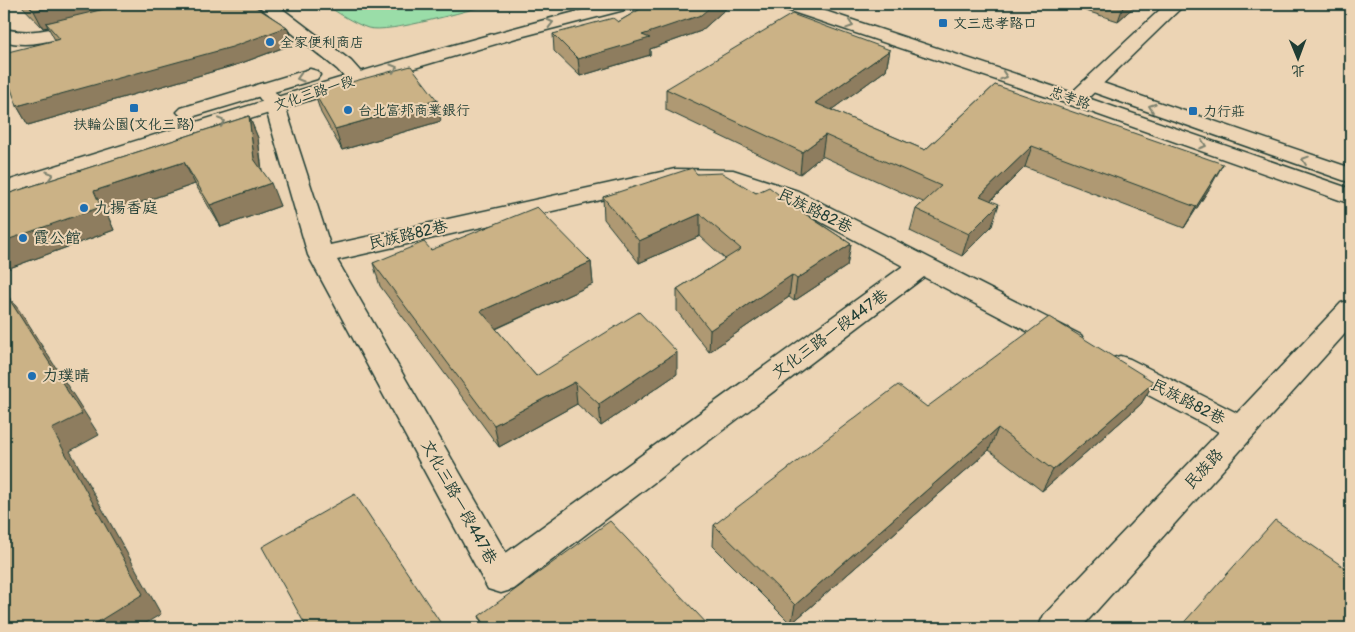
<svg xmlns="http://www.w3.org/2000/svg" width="1355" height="632" viewBox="0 0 1355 632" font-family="Pangolin,'LXGW WenKai TC',sans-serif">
	<rect width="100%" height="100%" fill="#ecd4b4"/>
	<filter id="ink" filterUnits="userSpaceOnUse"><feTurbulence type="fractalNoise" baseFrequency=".02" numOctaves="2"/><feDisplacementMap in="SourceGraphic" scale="10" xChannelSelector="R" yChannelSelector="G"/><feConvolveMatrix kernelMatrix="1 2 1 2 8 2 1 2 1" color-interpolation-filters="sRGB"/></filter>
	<g filter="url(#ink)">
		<!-- green -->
		<path fill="#9adda8" stroke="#5c8d6e" d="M324,4h169c-26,6 -103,30 -125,24 -15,-5 -31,-16 -44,-24z"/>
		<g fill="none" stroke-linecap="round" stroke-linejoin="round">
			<!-- street casing -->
			<g stroke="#1f3d34" stroke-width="3">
				<g id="street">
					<path d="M256,4h20l75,57 16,18 -3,4 -7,2 -7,-2 -13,-14z"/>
					<path d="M1166,4h19l-103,100 -7,2 -7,-2 -3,-4 3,-4z"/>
					<path d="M87,20l6,1 3,4 -3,4c-28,7 -60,21 -89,12v-12c30,7 53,-2 83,-9z"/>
					<path d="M263,83l7,2 15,21 45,139 345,-76 58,1 65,21 283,144 4,7 -4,7 -10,3 -10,-3 -137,-72 -410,312 -13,4 -13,-4 -180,-334 -43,-149 -12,-17 3,-4zM675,183l56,1 51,17 121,65 -397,287 -169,-293z"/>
					<path d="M1351,300v27l-270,301h-43l6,-13 175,-183 -109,-57 -5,-8 5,-8 10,-3 10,3 107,54 104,-110z"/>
				</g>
			</g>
			<!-- secondary casing -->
			<g stroke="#1f3d34" stroke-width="3">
				<g id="secondary">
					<path d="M606,4h29l-3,4 -116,30 -152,45 -360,114v-15c200,-62 399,-127 602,-178z"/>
					<path d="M778,4h26l278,92 269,93v15l-283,-100 -287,-96z"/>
					<path d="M310,69l7,2 3,4 -3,4 -129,39 -7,-2 -4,-4 4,-4z"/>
					<path d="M1091,79l260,89v15l-267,-94 -3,-4 3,-4z"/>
				</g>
			</g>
			<!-- street -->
			<use href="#street" fill="#ecd4b4" fill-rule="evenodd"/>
			<!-- secondary -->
			<use href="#secondary" fill="#ecd4b4" fill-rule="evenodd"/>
		</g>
		<!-- wall -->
		<g fill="#af9973" stroke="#1f3d34">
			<path d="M20,4h231l36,23 6,17 -54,20 -211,61 -11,-19 38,-66 -7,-13 -5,1z"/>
			<path d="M649,4h82l-30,27 -51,18v6l-70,21 -26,-25 -1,-17 65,-12z"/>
			<path d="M1064,4h73l-19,17z"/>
			<path d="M890,50l-4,20 -55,40 94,40 70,-65 216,101 -27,42 -159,-61 -34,34 1,25 -30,30 -52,-25 6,-22 7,-7 -101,-46 -22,18 -134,-64v-21z"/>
			<path d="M314,92l127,29 -99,29 -21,-37z"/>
			<path d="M249,116l9,22 4,32 18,36 -59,21 -26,-43 -88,30 7,16 -110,40v-75z"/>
			<path d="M697,174l59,19 40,15 55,36 -4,22 -53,35 -5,-4 -80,55 -32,-41v-22l48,-30 -25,-23 -61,27 -35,-44 -1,-22z"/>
			<path d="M431,250l160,12 2,22 -97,45 40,47 141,-2 -76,52 -24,-22 -78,43 -119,-161 -7,-23z"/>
			<path d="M1154,382l-13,22 -99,87 -53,-41 -198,174 -78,-78 1,-21 213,-118z"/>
			<path d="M479,616l232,12h-228z"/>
		</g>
		<!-- shaded-wall -->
		<g fill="#8e7d5e" stroke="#1f3d34">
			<path d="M65,4h77l-96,19 2,4 -5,1 -9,-17z"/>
			<path d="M714,4h17l-30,27 -51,18v6l-70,21 -2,-17 64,-24z"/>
			<path d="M1124,4h13l-19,17z"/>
			<path d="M287,27l6,17 -54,20 -211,61 -11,-19z"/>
			<path d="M890,50l-4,20 -74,54 3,-21z"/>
			<path d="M437,100l4,21 -99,29 -7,-21z"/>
			<path d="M249,116l9,22 5,43 -9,-22z"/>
			<path d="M825,135l-3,21 -22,18 2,-22z"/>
			<path d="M1032,146l-7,21 -52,51 7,-22z"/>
			<path d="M184,162l11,22 -88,30 7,16 -110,40v-29l90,-50z"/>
			<path d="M1223,164l-12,22 -27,42 12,-21z"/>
			<path d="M271,183l9,23 -59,21 -11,-22z"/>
			<path d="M999,204l-7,22 -30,30 7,-22z"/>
			<path d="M700,214v22l-61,27v-22z"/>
			<path d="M851,244l-4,22 -53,35 3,-22z"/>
			<path d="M591,262l2,22 -107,49 -5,-22z"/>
			<path d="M792,275l-3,22 -80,55 1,-22z"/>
			<path d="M4,291l15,19 80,125 -29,16 91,163 -23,14h-50l-36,-199z"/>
			<path d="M677,352v22l-76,52 -2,-22z"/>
			<path d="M575,382l2,22 -78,43 -5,-22z"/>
			<path d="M1154,382l-13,22 -99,87 11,-21z"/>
			<path d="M998,428l-9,22 -198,174 4,-19z"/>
		</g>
		<!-- building -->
		<g fill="#cbb286" stroke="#1f3d34">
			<path d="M27,4h38l-31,7z"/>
			<path d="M125,4h126l36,23 -55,20 -215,59 -13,-37v-16l56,-14 -14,-16z"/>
			<path d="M649,4h65l-13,11 -59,20 8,3 -72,21 -25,-25 60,-16 5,4z"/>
			<path d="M792,14l98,36 -75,53 110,47 70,-65 228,79 -27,43 -164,-61 -52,50 19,8 -30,30 -53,-25 25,-23 -116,-51 -23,17 -136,-63z"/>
			<path d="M411,66l26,34 -102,29 -21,-37z"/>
			<path d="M249,116l5,43 17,24 -61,22 -26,-43 -90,29 7,16 -97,34v-46z"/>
			<path d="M692,168l5,6 25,-1 34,20 13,-6 27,21 55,36 -54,35 -5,-4 -82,55 -33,-41 64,-40 -41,-35 -61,27 -36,-44z"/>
			<path d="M537,207l54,55 -110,49 55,65 103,-64 38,40 -78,52 -24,-22 -81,43 -121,-162 51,-21 7,8z"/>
			<path d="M4,291l78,123 -30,15 91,165 -55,34h-84z"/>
			<path d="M1049,317l105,65 -101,88 -55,-42 -203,177 -81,-80 184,-140 29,22z"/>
			<path d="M355,494l89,134h-137l-45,-81z"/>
			<path d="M1275,520l76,52v56h-172z"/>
			<path d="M610,521l101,107h-223l-9,-12z"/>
		</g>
		<!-- one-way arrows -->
		<defs><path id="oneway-chevron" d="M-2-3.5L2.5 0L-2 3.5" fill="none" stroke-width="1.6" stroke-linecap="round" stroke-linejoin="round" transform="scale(1.25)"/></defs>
		<g stroke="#7b816e">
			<use href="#oneway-chevron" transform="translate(550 23) rotate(-14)"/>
			<use href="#oneway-chevron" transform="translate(850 25) rotate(18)"/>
			<use href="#oneway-chevron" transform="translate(394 68) rotate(-17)"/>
			<use href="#oneway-chevron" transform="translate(1004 76) rotate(18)"/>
			<use href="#oneway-chevron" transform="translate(300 78) rotate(164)"/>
			<use href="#oneway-chevron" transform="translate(1152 107) rotate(-161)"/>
			<use href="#oneway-chevron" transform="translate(222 122) rotate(-17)"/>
			<use href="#oneway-chevron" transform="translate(1203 145) rotate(19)"/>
			<use href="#oneway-chevron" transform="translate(1305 160) rotate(-161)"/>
			<use href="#oneway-chevron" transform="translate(50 175) rotate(-17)"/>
		</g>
	</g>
	<!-- markers -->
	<g fill="#1f6fb2" stroke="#ecd4b4" stroke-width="2">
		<rect x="938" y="18" width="10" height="10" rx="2.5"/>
		<circle cx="270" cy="42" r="5"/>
		<rect x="129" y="103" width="10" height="10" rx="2.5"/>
		<circle cx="348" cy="110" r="5"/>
		<rect x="1188" y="106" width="10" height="10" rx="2.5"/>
		<circle cx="84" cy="208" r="5"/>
		<circle cx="23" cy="238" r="5"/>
		<circle cx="32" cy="376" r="5"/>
	</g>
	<g text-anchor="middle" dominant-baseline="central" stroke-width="4" stroke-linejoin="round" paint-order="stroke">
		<!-- far-poi labels -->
		<g font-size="14" fill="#1f3d34" stroke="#ecd4b4" text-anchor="start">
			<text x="953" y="23">文三忠孝路口</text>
			<text x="280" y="42">全家便利商店</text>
			<text x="358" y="110">台北富邦商業銀行</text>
			<text x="1203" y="111">力行莊</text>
			<text x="134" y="124" text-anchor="middle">扶輪公園(文化三路)</text>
		</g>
		<!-- far-street labels -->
		<g font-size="14" fill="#1f3d34" stroke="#ecd4b4">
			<text transform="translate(314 93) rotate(-18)">文化三路一段</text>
			<text transform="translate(1070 98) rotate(19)">忠孝路</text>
		</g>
		<!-- poi labels -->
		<g font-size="16" fill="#1f3d34" stroke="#ecd4b4" text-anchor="start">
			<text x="94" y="208">九揚香庭</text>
			<text x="33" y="238">霞公館</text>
			<text x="42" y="376">力璞晴</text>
		</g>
		<!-- street labels -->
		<g font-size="16" fill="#1f3d34" stroke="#ecd4b4">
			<text transform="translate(815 211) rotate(26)">民族路82巷</text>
			<text transform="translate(408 235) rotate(-13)">民族路82巷</text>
			<text transform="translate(830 334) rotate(-36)">文化三路一段447巷</text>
			<text transform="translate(1188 402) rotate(27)">民族路82巷</text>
			<text transform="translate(1204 469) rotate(-47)">民族路</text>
			<text transform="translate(459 502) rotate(61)">文化三路一段447巷</text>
		</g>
	</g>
	<!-- margin -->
	<rect width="1355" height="632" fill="none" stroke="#ecd4b4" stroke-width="20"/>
	<rect x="10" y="10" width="1335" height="612" fill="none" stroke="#1f3d34" stroke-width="2" filter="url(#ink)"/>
	<!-- north arrow -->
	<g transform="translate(1298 58) rotate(179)" stroke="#ecd4b4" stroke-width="4" paint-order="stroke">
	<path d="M0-4L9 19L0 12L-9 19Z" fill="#1f3d34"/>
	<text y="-8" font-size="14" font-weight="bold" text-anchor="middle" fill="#1f3d34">北</text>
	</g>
</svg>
